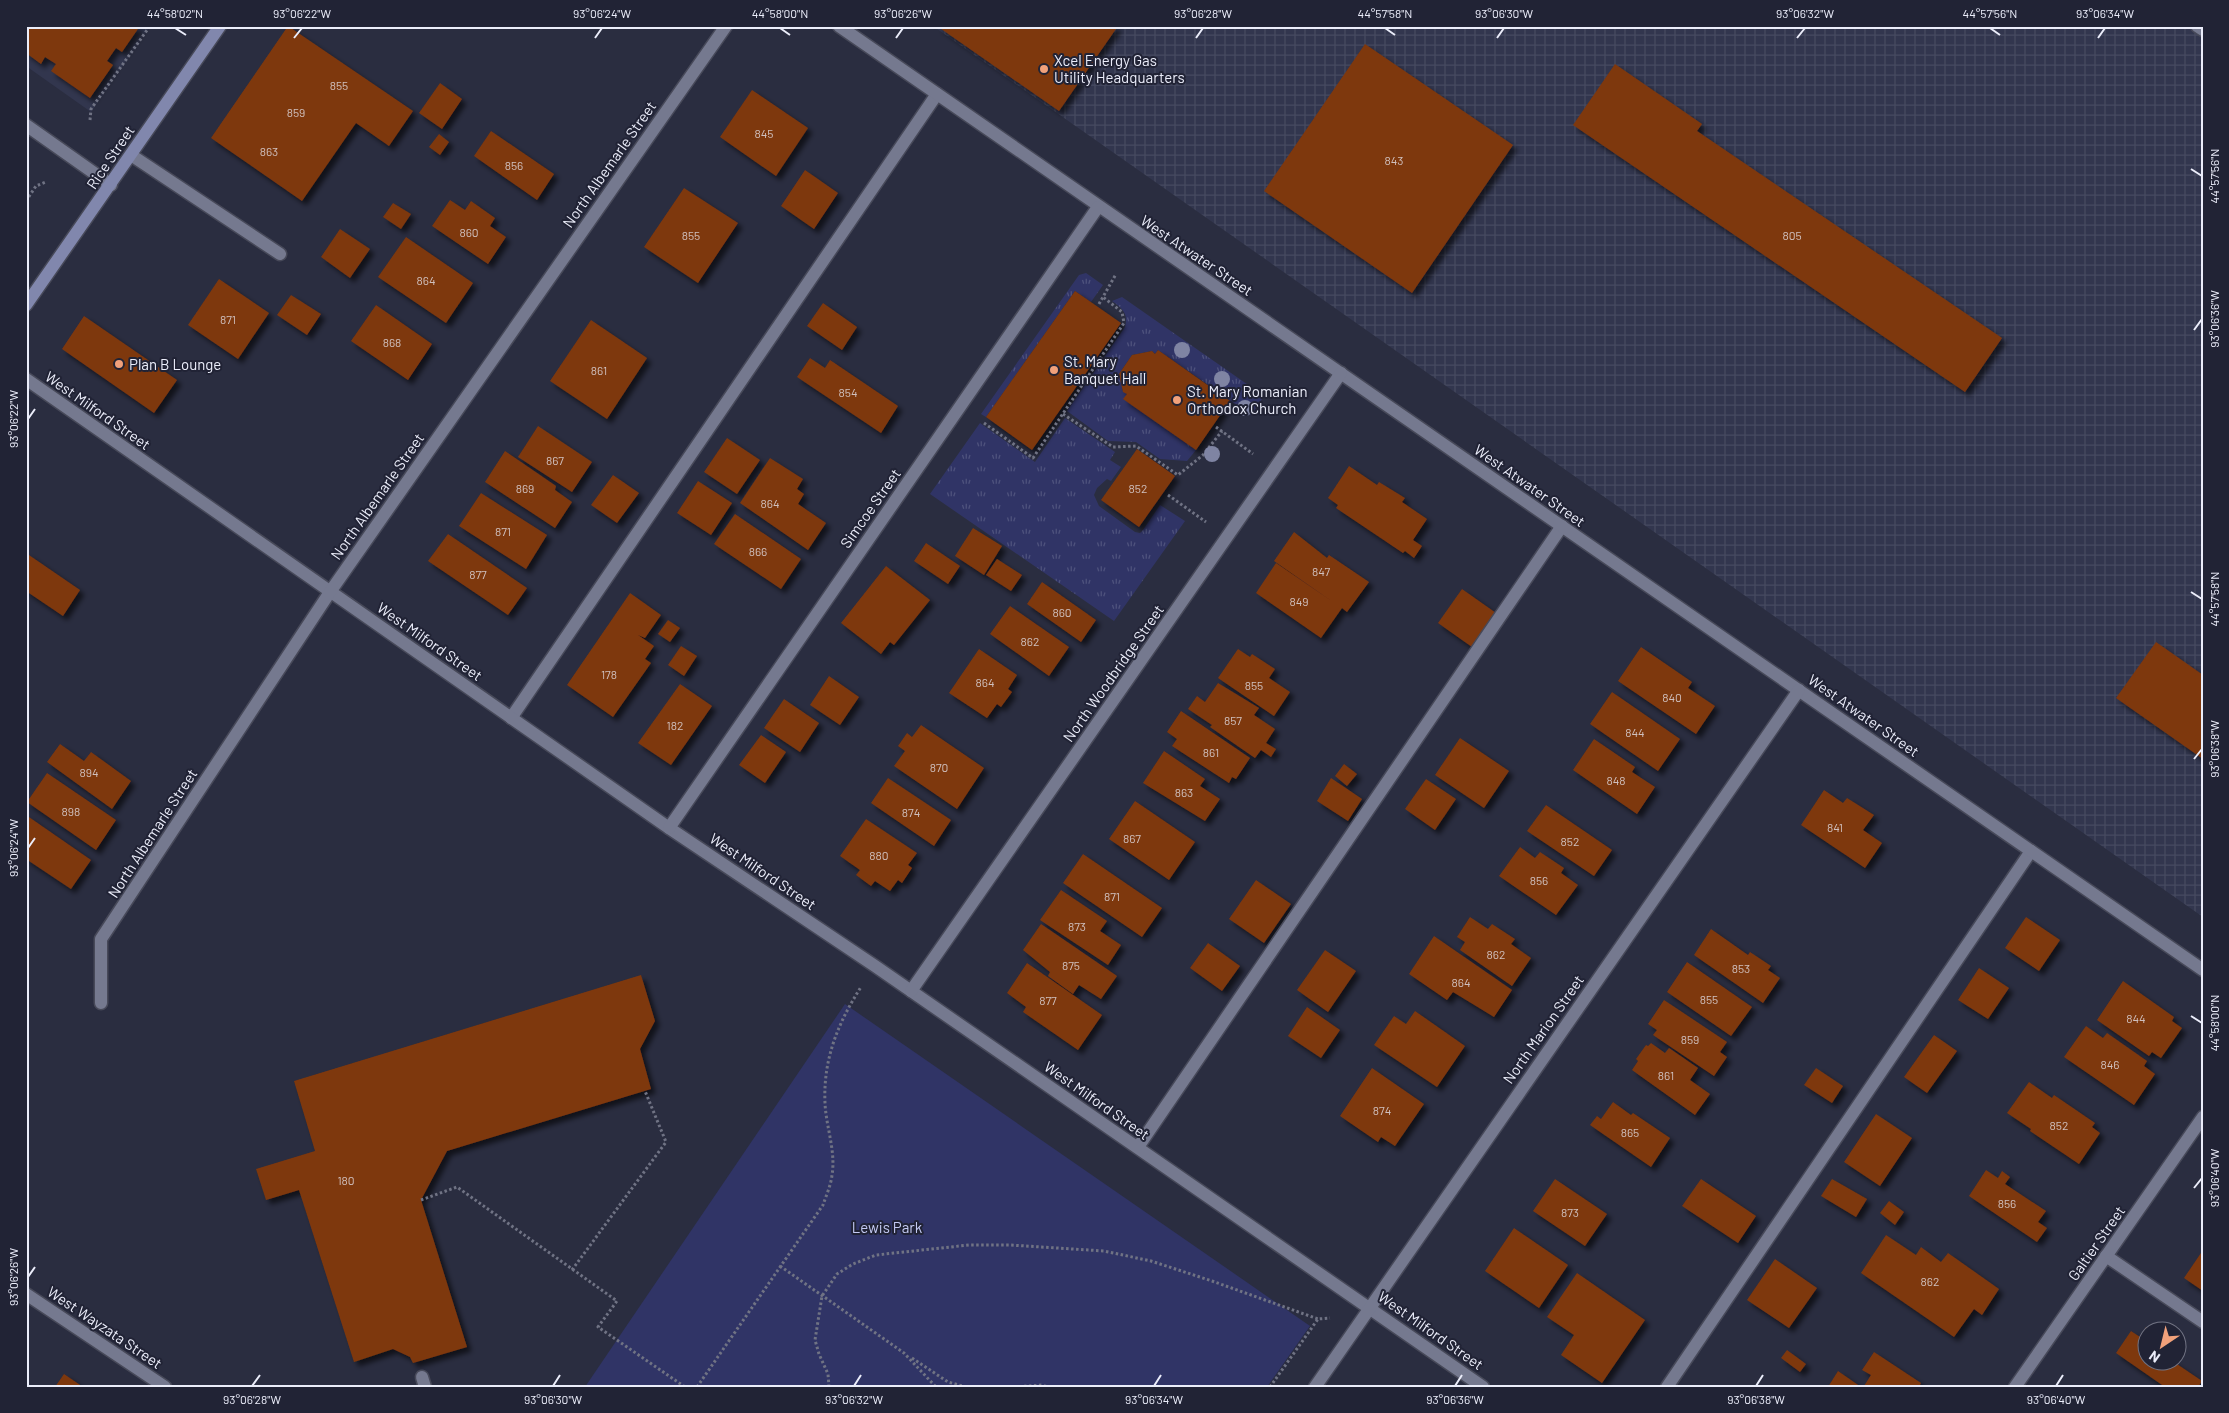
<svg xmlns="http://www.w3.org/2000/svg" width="2229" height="1413" viewBox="0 0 2229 1413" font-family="Barlow,sans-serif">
	<defs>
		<pattern id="industrial-grid" width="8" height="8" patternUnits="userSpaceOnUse" patternTransform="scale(1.25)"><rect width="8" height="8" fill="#32364e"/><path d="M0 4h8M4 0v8" fill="none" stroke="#464a60"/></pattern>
		<pattern id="grass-tufts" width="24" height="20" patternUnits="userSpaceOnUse" patternTransform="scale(1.25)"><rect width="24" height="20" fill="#303466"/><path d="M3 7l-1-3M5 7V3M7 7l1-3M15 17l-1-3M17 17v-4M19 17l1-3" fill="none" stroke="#4e527d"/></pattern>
		<filter id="shadow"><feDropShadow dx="4.5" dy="4.5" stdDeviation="2.5" flood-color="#0009"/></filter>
	</defs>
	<rect width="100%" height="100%" fill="#2a2d40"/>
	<!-- built -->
	<path fill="#32364e" d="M26,26h124l-59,86 -65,-46z"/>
	<!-- industrial -->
	<path fill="url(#industrial-grid)" d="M933,26h1270v891z"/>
	<!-- grass -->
	<g fill="url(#grass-tufts)">
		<path d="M1086,273l17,12 -12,17 -16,-11 -89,126 -5,-3 98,-139z"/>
		<path d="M1122,297l142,99 -13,19 -93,-65 -3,4 -3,-3 -20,4 -13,19 4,17 4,3 -3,5 72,51 -9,11 -27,-2 -24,-17 -28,-1 -41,-30 58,-84c4,-13 -3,-19 -13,-26z"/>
		<path d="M1065,418l50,34 -5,8 11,7 -10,14 -4,-2 -10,9 -3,7 5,11 36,26 5,1 3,-3 17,-25 25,16 -71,100 -184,-127 50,-71 55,39z"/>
	</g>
	<!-- park -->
	<path fill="#303466" d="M845,1004l465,322 -43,61h-682z"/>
	<!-- building -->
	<g fill="#7e370c" filter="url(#shadow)">
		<path d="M26,26h114l-18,26 -6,-4 -9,13 6,4 -23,33 -39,-27 5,-7 -11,-7 -4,7 -15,-11z"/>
		<path d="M288,26l125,85 -24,35 -33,-23 -54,78 -91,-63z"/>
		<path d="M937,26h181l-59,85z"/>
		<path d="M1365,44l148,101 -101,148 -148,-102z"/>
		<path d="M1615,64l87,60 -5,7 305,207 -37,54 -392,-267z"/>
		<path d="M440,83l22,16 -20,30 -23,-16z"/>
		<path d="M752,90l56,38 -32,48 -56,-39z"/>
		<path d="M491,131l63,43 -17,26 -63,-44z"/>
		<path d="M439,134l10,8 -9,13 -11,-8z"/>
		<path d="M805,170l33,23 -24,36 -33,-23z"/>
		<path d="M684,188l54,35 -40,60 -54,-36z"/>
		<path d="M450,200l15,10 6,-9 24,17 -5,8 16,11 -18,27 -56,-38z"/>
		<path d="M393,203l18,11 -10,15 -18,-12z"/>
		<path d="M340,229l30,20 -20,29 -29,-21z"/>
		<path d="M406,237l67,46 -27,40 -68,-46z"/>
		<path d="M219,279l50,34 -31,46 -50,-34z"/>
		<path d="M1075,291l46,32 -89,127 -46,-33z"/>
		<path d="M291,295l30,19 -14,21 -30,-20z"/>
		<path d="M823,303l34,24 -15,23 -35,-24z"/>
		<path d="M376,305l56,39 -24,36 -57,-39z"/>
		<path d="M84,316l93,64 -23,33 -92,-64z"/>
		<path d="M591,320l56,38 -40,61 -57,-38z"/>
		<path d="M1158,350l72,51 -34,49 -73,-51 4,-5 -4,-2 -4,-18 13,-19 20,-4 3,3z"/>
		<path d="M810,358l15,10 5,-8 68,46 -17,27 -84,-56z"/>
		<path d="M538,426l54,36 -20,30 -54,-35z"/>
		<path d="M727,438l33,22 -23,34 -33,-22z"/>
		<path d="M1137,449l38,27 -36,51 -38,-27z"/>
		<path d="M505,451l51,35 -1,4 17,12 -17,26 -70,-46z"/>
		<path d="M770,458l33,21 -6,10 7,5 -6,10 28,19 -18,27 -68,-47z"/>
		<path d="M1349,466l28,19 2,-3 26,16 -3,4 25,17 -14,21 9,6 -8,12 -9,-7 -2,2 -67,-45 2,-3 -10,-7z"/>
		<path d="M613,475l26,18 -22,30 -26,-18z"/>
		<path d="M698,481l34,22 -21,32 -34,-22z"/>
		<path d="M481,493l66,42 -21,34 -67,-43z"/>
		<path d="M735,514l66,45 -20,30 -67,-45z"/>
		<path d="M973,528l29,18 -18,29 -29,-19z"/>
		<path d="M1294,532l33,26 2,-3 40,27 -22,30 -5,-4 -21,30 -65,-45 20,-30 57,39 -59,-41z"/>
		<path d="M448,534l79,54 -19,27 -80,-54z"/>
		<path d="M926,543l34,23 -12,18 -34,-23z"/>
		<path d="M26,553l54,37 -17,26 -37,-25z"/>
		<path d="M997,559l25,16 -11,16 -25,-16z"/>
		<path d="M886,566l44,34 -36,45 -4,-3 -9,12 -40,-31z"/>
		<path d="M1042,582l54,38 -15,22 -54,-38z"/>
		<path d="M1462,589l34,24 -24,34 -34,-24z"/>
		<path d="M630,593l31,22 -16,23 -7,-3 16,11 -9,13 6,4 -38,54 -46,-32z"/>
		<path d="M1010,606l59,41 -20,29 -59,-42z"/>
		<path d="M668,620l12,8 -10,14 -12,-8z"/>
		<path d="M2156,642l47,33v84l-87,-61z"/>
		<path d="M681,646l16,10 -13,20 -16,-11z"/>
		<path d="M1641,647l51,35 -4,6 27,18 -19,28 -78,-53z"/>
		<path d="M979,649l38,26 -9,14 4,3 -11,15 -4,-3 -10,14 -38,-25z"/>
		<path d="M1238,649l12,8 2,-3 23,15 -6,9 21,14 -16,24 -56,-38z"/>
		<path d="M829,676l30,21 -19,28 -30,-20z"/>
		<path d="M1218,683l41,25 -5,7 21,14 -9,14 10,6 -5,8 -10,-7 -6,8 -45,-31 2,-2 -24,-16 9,-13 8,6z"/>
		<path d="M680,684l32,22 -41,59 -33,-22z"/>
		<path d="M1612,692l68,47 -22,32 -68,-47z"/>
		<path d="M784,699l35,24 -19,29 -36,-24z"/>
		<path d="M1181,711l69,47 -14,21 -4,-2 -3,6 -57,-37 5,-7 -10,-7z"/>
		<path d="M921,725l63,43 -27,41 -63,-43 11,-15 -7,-5 9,-13 5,4z"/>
		<path d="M761,735l25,17 -21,31 -26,-18z"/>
		<path d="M1460,738l49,33 -25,37 -49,-33z"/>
		<path d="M1594,739l41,28 -3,5 23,15 -18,27 -64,-44z"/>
		<path d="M60,744l24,17 7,-9 40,29 -19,28 -65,-47z"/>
		<path d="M1164,751l41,28 -5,7 20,13 -15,22 -62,-38z"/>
		<path d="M1344,764l13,10 -10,12 -12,-10z"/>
		<path d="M47,773l69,47 -20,30 -69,-48z"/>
		<path d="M888,778l63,42 -17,26 -63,-43z"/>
		<path d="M1331,778l31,21 -14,22 -31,-20z"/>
		<path d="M1426,779l30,20 -21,31 -30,-21z"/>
		<path d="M1824,790l19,13 4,-5 27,17 -11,15 19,13 -17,25 -64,-43z"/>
		<path d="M1135,801l60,41 -26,38 -60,-41z"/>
		<path d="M1546,805l66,45 -18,26 -67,-45z"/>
		<path d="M26,815l65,45 -20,29 -45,-30z"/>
		<path d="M866,819l51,34 -9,12 4,3 -10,15 -4,-3 -8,11 -15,-10 -4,5 -15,-11 4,-5 -20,-14z"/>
		<path d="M1520,847l15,11 5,-6 24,16 -3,5 17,12 -22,30 -57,-39z"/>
		<path d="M1083,854l79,54 -20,29 -79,-54z"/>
		<path d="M1256,880l35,24 -27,39 -35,-24z"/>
		<path d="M1061,890l46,31 -7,10 21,14 -13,20 -68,-45z"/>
		<path d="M1470,917l18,12 4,-5 23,15 -4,5 20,14 -19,28 -52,-36 5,-8 -8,-5z"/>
		<path d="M2026,917l34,23 -21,31 -34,-23z"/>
		<path d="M1041,924l76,52 -16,23 -22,-14 -6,9 -25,-18 2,-4 -27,-22z"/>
		<path d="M1711,929l37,26 2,-3 21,14 -3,4 12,8 -17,25 -69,-48z"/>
		<path d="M1434,936l78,54 -18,27 -41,-25 -6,8 -38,-26z"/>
		<path d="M1208,943l32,23 -18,25 -32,-23z"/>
		<path d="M1325,950l31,21 -28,41 -31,-22z"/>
		<path d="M1687,962l65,45 -21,29 -64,-44z"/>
		<path d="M1027,963l75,52 -24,35 -55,-38 3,-5 -19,-14z"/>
		<path d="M1979,968l30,20 -21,31 -30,-19z"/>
		<path d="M641,975l14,46 -15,28 11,40 -204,62 -26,49 46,147 -54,16 -3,-6 -17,-8 -39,13 -55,-172 -33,10 -10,-31 59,-18 -21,-70z"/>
		<path d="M2123,981l51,36 -2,4 10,7 -21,30 -9,-6 -3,4 -52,-36z"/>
		<path d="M1664,1000l63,42 -7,10 7,5 -13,19 -61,-41 4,-5 -9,-6z"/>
		<path d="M1307,1007l33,23 -19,28 -33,-22z"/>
		<path d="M1415,1011l50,35 -28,41 -63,-42 20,-29 12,8z"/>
		<path d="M2086,1026l17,12 4,-5 40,28 -3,5 11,8 -21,31 -70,-48z"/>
		<path d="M1934,1035l23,16 -30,42 -23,-16z"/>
		<path d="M1651,1043l14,10 4,-5 29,20 -8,12 20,14 -15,21 -63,-45 6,-9 -2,-2 10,-14 2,1z"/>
		<path d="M1372,1068l52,36 -29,42 -14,-9 -3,5 -38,-26z"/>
		<path d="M1816,1068l27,18 -11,17 -28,-18z"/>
		<path d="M2029,1082l23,16 2,-3 41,28 -3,4 8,6 -21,31 -49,-33 1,-2 -24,-16z"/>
		<path d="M1613,1102l18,13 2,-2 37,25 -19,29 -61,-42 7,-9 4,3z"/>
		<path d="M1876,1114l36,24 -32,48 -36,-24z"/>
		<path d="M1986,1170l12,8 4,-7 8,6 -5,7 41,27 -8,11 9,6 -10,14 -68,-46z"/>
		<path d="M1555,1179l52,35 -22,32 -52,-35z"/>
		<path d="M1701,1179l55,37 -18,27 -56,-37z"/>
		<path d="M1832,1179l35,20 -11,18 -35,-21z"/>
		<path d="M1889,1201l15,11 -9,13 -15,-12z"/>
		<path d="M1514,1228l54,37 -29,43 -54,-37z"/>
		<path d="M1886,1235l30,20 5,-8 20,15 7,-9 51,36 -17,26 -8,-6 -20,28 -93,-64z"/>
		<path d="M2203,1250v41l-19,-13z"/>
		<path d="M1775,1259l42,29 -28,40 -42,-28z"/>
		<path d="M1577,1273l68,47 -43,63 -41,-28 13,-20 -27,-18z"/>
		<path d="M2146,1327l5,3h-5v30h25l31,21 -4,6h-33l-49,-34 15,-22 9,6z"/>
		<path d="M1787,1350l19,14 -6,8 -19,-14z"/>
		<path d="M1874,1352l47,31 -2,4 -55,-1 7,-11 -9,-5z"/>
		<path d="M1838,1371l23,16h-33z"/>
		<path d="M64,1374l19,13h-28z"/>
	</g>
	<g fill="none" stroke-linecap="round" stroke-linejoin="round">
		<!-- lane casing -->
		<g stroke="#474959" stroke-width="15">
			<g id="lane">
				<path d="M2197,26l6,4"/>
				<path d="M131,155l149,99"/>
				<path d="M511,718l426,-624"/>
				<path d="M1138,1147l424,-621"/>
				<path d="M2106,1256l97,66"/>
				<path d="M422,1377l3,10"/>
				<path d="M1667,1387l364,-536"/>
			</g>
		</g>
		<!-- street casing -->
		<g stroke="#474959" stroke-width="15">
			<g id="street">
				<path d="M839,26l1364,944"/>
				<path d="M26,125l85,60"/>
				<path d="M26,379l643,449 206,138 608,421"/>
				<path d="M669,828l429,-621"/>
				<path d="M911,991l430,-618"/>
				<path d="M101,1003v-64l229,-347 396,-566"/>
				<path d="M26,1294l139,93"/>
				<path d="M1315,1387l484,-697"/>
				<path d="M2015,1387l188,-270"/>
			</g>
		</g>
		<!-- secondary casing -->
		<g stroke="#474959" stroke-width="15">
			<path id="secondary" d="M26,305l194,-279"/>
		</g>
		<!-- path -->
		<g stroke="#707384" stroke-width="3" stroke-dasharray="2.5 2.5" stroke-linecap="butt">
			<path d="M90,120l1,-11 59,-83"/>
			<path d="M26,201l10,-15 10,-4"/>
			<path d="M1099,304l17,-30"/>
			<path d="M1063,414l50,33 23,-1 42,29 25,-20 19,-24"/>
			<path d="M984,423l49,35 91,-135 -2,-11 -19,-15"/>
			<path d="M1216,427l37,27"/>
			<path d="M1168,495l38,27"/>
			<path d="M26,1192l3,-1"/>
			<path d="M421,1200l36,-13 160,114 -19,26 87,60"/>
			<path d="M780,1266l124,87 32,34"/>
			<path d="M572,1270l94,-128 -21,-51"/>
			<path d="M912,1358l36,24 18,5"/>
			<path d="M697,1387l126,-182c3,-9 8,-20 9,-30 4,-24 -6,-48 -7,-72 -2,-44 13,-80 36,-116"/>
			<path d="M829,1387l-1,-13 -9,-20 -4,-14 7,-44 15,-22 16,-10 23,-9 93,-10h41l94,6 47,10 61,20 106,38"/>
			<path d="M1014,1387l28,-2 6,2"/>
			<path d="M1270,1387l48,-68 12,-1"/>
		</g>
		<!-- lane -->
		<use href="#lane" stroke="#75798f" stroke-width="12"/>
		<!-- street -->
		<use href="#street" stroke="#75798f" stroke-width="12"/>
		<!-- secondary -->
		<use href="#secondary" stroke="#8187ad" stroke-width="12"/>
	</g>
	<!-- trees -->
	<g fill="#7f84a3">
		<circle cx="1182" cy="350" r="8"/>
		<circle cx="1222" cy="379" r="8"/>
		<circle cx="1245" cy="408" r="8"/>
		<circle cx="1212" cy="454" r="8"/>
	</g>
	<!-- ticks -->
	<path fill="none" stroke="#ebedfa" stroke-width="2" d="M175,28l11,7M780,28l10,7M1385,28l10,7M1990,28l10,7M294,38l8,-10M595,38l7,-10M896,38l7,-10M1196,38l7,-10M1497,38l7,-10M1797,38l8,-10M2098,38l7,-10M2191,169l11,7M2194,330l8,-11M28,419l7,-10M2191,592l11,7M2194,759l8,-10M28,848l7,-10M2191,1016l11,7M2194,1188l8,-10M28,1277l7,-10M252,1386l8,-11M553,1386l7,-11M854,1386l7,-11M1154,1386l7,-11M1455,1386l7,-11M1756,1386l7,-11M2056,1386l7,-11"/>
	<!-- markers -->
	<g fill="#f1a17b" stroke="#212335" stroke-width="2">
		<circle cx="1044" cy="69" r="5"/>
		<circle cx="119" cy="364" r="5"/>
		<circle cx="1054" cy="370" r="5"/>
		<circle cx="1177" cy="400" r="5"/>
	</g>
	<g text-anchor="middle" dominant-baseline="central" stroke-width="4" stroke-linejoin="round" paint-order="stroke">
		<!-- number labels -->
		<g font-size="12" fill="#d0c0be">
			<text x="339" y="85">855</text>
			<text x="296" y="112">859</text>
			<text x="764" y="133">845</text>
			<text x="269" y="151">863</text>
			<text x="1394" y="160">843</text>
			<text x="514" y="165">856</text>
			<text x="469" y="232">860</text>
			<text x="691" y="235">855</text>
			<text x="1792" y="235">805</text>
			<text x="426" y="280">864</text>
			<text x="228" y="319">871</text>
			<text x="392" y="342">868</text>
			<text x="599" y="370">861</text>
			<text x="848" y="392">854</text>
			<text x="555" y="460">867</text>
			<text x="525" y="488">869</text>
			<text x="1138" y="488">852</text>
			<text x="770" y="503">864</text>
			<text x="503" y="531">871</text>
			<text x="758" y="551">866</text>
			<text x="1321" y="571">847</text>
			<text x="478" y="574">877</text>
			<text x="1299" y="601">849</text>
			<text x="1062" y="612">860</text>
			<text x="1030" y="641">862</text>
			<text x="609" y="674">178</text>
			<text x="985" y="682">864</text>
			<text x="1254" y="685">855</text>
			<text x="1672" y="697">840</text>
			<text x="1233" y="720">857</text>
			<text x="675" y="725">182</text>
			<text x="1635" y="732">844</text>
			<text x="1211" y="752">861</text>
			<text x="939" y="767">870</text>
			<text x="89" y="772">894</text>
			<text x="1616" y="780">848</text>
			<text x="1184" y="792">863</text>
			<text x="71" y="811">898</text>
			<text x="911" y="812">874</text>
			<text x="1835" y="827">841</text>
			<text x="1132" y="838">867</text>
			<text x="1570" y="841">852</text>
			<text x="879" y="855">880</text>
			<text x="1539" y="880">856</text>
			<text x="1112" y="896">871</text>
			<text x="1077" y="926">873</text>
			<text x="1496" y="954">862</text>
			<text x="1071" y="965">875</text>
			<text x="1741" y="968">853</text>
			<text x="1461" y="982">864</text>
			<text x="1709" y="999">855</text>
			<text x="1048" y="1000">877</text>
			<text x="2136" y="1018">844</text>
			<text x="1690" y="1039">859</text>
			<text x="2110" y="1064">846</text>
			<text x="1666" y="1075">861</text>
			<text x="1382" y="1110">874</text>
			<text x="2059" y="1125">852</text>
			<text x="1630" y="1132">865</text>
			<text x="346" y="1180">180</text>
			<text x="2007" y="1203">856</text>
			<text x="1570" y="1212">873</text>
			<text x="1930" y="1281">862</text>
		</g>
		<!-- poi labels -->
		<g font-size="15" fill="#ebedfa" stroke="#212335" text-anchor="start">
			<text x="1054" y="60">Xcel Energy Gas<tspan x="1054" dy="17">Utility Headquarters</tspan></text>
			<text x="1064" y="361">St. Mary<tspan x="1064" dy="17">Banquet Hall</tspan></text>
			<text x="129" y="364">Plan B Lounge</text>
			<text x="1187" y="391">St. Mary Romanian<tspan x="1187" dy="17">Orthodox Church</tspan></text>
		</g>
		<!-- street labels -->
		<g font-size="15" fill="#ebedfa" stroke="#212335">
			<text transform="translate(110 157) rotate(-56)">Rice Street</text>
			<text transform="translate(609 164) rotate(-55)">North Albemarle Street</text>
			<text transform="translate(1197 255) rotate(34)">West Atwater Street</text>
			<text transform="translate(98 410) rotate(35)">West Milford Street</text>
			<text transform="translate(1530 485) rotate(35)">West Atwater Street</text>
			<text transform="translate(377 496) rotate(-55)">North Albemarle Street</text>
			<text transform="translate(870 508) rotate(-55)">Simcoe Street</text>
			<text transform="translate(430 641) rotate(35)">West Milford Street</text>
			<text transform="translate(1113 673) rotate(-55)">North Woodbridge Street</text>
			<text transform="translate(1864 715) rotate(35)">West Atwater Street</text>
			<text transform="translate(152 833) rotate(-57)">North Albemarle Street</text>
			<text transform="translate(763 871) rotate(34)">West Milford Street</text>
			<text transform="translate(1543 1029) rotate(-55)">North Marion Street</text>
			<text transform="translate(1097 1100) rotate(35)">West Milford Street</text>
			<text transform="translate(2096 1243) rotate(-55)">Galtier Street</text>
			<text transform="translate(105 1327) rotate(34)">West Wayzata Street</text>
			<text transform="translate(1431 1330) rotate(35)">West Milford Street</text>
		</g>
		<!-- park labels -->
		<g font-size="15" fill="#c5cbf4" stroke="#212335">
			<text x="887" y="1227">Lewis Park</text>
		</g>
	</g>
	<!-- border -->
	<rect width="2229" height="1413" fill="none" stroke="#212335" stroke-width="55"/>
	<!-- north arrow -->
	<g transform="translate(2162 1346) rotate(215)"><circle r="24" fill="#212335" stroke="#727484"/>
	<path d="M0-4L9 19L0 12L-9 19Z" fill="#f1a17b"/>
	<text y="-8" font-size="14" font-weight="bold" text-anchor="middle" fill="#ebedfa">N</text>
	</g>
	<rect x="28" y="28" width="2174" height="1358" fill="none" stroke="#ebedfa" stroke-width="2"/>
	<g font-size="12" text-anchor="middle" fill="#ebedfa">
		<text x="175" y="18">44°58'02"N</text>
		<text x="302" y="18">93°06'22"W</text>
		<text x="602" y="18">93°06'24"W</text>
		<text x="780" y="18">44°58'00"N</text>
		<text x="903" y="18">93°06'26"W</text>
		<text x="1203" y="18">93°06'28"W</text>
		<text x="1385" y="18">44°57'58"N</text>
		<text x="1504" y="18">93°06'30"W</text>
		<text x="1805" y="18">93°06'32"W</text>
		<text x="1990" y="18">44°57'56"N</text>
		<text x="2105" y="18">93°06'34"W</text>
		<text transform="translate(2215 176) rotate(-90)" y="4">44°57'56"N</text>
		<text transform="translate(2215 319) rotate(-90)" y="4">93°06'36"W</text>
		<text transform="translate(14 419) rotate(-90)" y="4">93°06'22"W</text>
		<text transform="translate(2215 599) rotate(-90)" y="4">44°57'58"N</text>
		<text transform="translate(2215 749) rotate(-90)" y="4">93°06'38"W</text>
		<text transform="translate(14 848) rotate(-90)" y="4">93°06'24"W</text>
		<text transform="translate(2215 1023) rotate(-90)" y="4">44°58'00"N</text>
		<text transform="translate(2215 1178) rotate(-90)" y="4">93°06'40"W</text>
		<text transform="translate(14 1277) rotate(-90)" y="4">93°06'26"W</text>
		<text x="252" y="1404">93°06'28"W</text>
		<text x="553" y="1404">93°06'30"W</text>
		<text x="854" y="1404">93°06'32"W</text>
		<text x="1154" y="1404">93°06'34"W</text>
		<text x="1455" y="1404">93°06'36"W</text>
		<text x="1756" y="1404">93°06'38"W</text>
		<text x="2056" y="1404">93°06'40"W</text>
	</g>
</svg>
